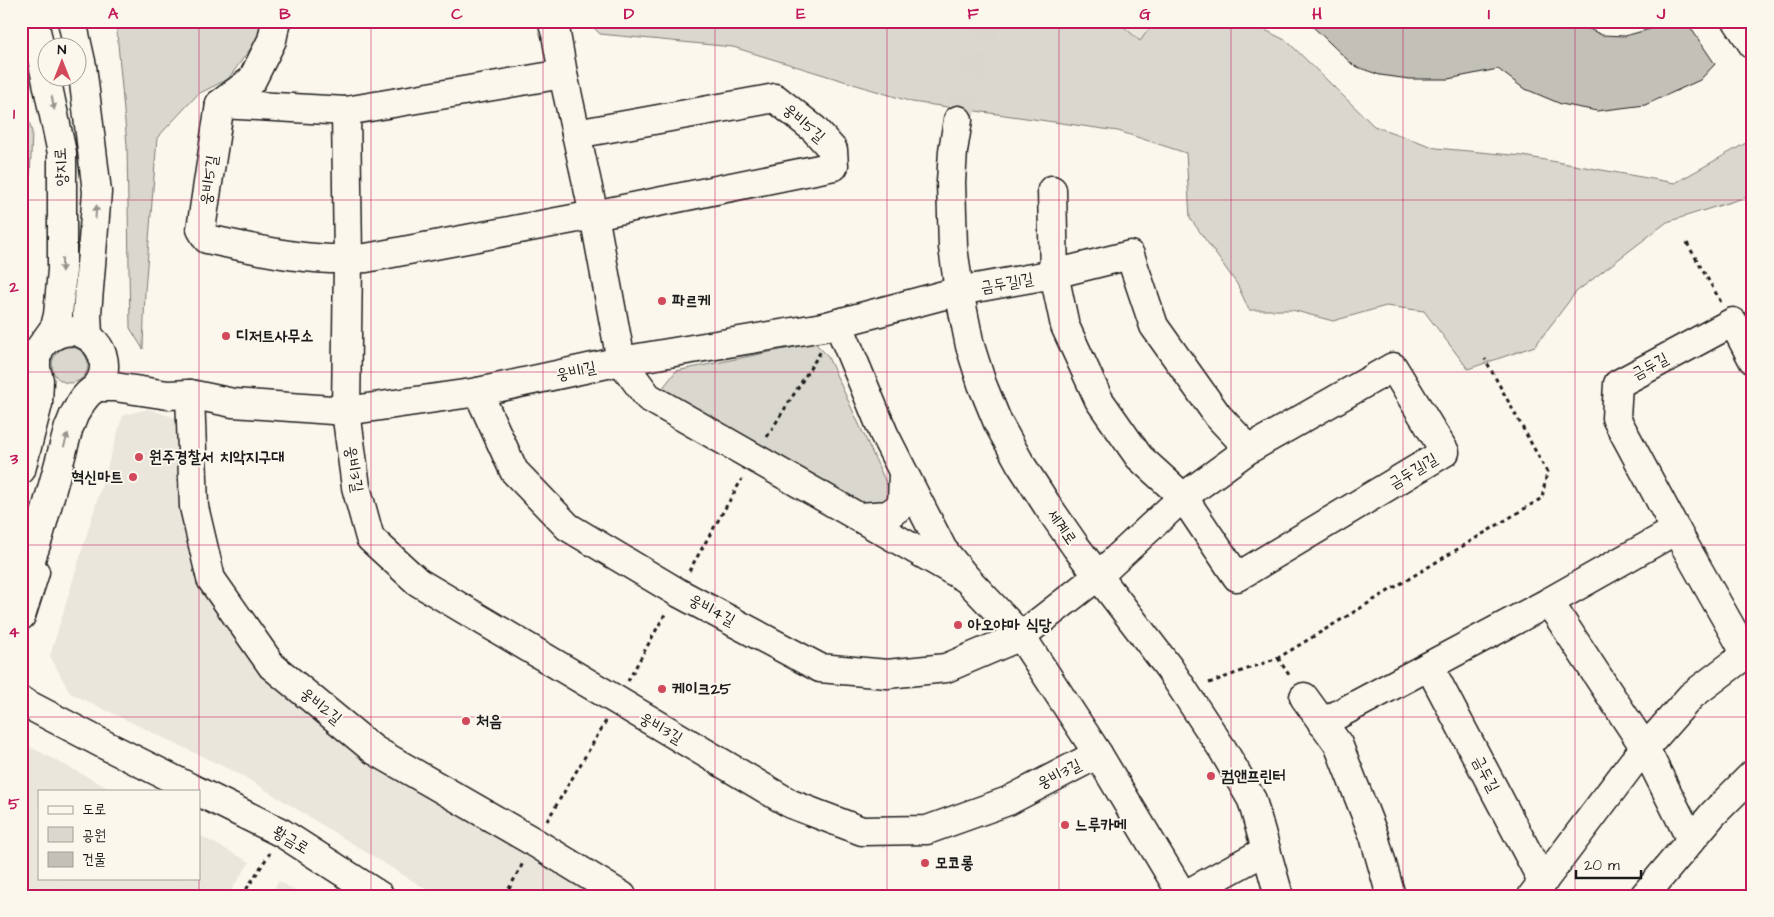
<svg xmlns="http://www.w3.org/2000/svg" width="1774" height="917" viewBox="0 0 1774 917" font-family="'Architects Daughter','Poor Story',sans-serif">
	<rect width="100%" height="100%" fill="#fbf7ec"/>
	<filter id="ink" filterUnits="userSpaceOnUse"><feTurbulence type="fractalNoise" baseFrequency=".02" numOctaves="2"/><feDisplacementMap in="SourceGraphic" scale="10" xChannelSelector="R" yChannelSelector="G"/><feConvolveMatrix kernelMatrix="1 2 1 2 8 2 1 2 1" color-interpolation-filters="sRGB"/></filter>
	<g filter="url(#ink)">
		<!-- built -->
		<g fill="#eae6dc">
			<path d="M1119,21h36l-15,21z"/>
			<path d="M149,409l27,9 4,62 14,71 42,91 83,78 125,85 149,91h-156l-194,-120 -173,-83 -20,-37 73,-241z"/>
			<path d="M21,742l93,49h-75v87h160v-43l51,27 -23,34h-206z"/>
			<path d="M279,881l24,15h-34z"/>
		</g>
		<!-- green -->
		<g fill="#dad7ce" stroke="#7b7a75">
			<path d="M116,21h148l-5,16 -31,42 -30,15 -41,44 -12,153 -2,58 -13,-21 -3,-183z"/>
			<path d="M587,21h398l26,4 3,-4h76l33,5 17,15 15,-20h92l40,20 87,85 62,22 87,8 152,27 78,-44v56l-86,27 -91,70 -41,54 -67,23 -44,-58 -38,-5 -53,15 -41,-11h-43l-12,-26 -47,-66 -4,-65 -68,-22 -206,-29 -179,-55 -133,-13z"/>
			<path d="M21,92l11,40 -8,182 -3,13z"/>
			<path d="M815,343l12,12 62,134v10l-17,10 -19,-4 -191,-116 14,-18z"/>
			<circle cx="70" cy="365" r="18"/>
		</g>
		<!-- building -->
		<path fill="#c3c0b8" stroke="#1c1c1c" d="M1307,21h265l30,14 23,1 25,-7 12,-8h24l29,43 -15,16 -55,25 -48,6 -36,-7 -38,-16 -25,-19 -50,10h-39l-29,-4 -26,-9z"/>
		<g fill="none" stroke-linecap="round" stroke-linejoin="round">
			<!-- minor-tunnel -->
			<path stroke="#dad6cd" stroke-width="28" stroke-dasharray="28 14" stroke-linecap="butt" d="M958,120l29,-99"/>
			<!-- minor casing -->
			<g stroke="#1c1c1c" stroke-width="31">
				<g id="minor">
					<path d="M72,21l10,45 15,126 -10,121 1,23"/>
					<path d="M552,21l4,13 7,40 31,141 27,146 27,36 319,182"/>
					<path d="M1737,21l16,24"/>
					<path d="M220,104l-19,125 6,10c52,11 105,24 159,19l228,-43 240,-49 -1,-16 -19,-21 -39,-31 -199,36"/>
					<path d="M220,104l126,7 217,-37"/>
					<path d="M220,104l32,-24 20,-40 4,-19"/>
					<path d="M346,111l2,149 -2,151 10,76 14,51 48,44 373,222 71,27 65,-1 81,-29 90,-47"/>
					<path d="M958,120l-5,31 -2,31 2,65 6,44 11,55 12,38 16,39 22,40 27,42 29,42 93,121 54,82 29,50 27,96"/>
					<path d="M838,323l46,111 59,116 24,29 54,57 77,118 85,142"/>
					<path d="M97,387h18l53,8 22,-1 43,9 113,8 132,-19 143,-31 202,-34 136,-36 95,-17 76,-19 24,71 64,90 31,33"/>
					<path d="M478,392l36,79 54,56 109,65 143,76 67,6 59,-6 75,-32 77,-60 85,-79 66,-48 144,-82 52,85 -208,125 -54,-80 -44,-40 -40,-57 -34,-74 -11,-52 -2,-84"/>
					<path d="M190,394l4,113 17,72 61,87 102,84 160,92 88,54"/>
					<path d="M21,470l17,-66 1,-24 -3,-11v-11l4,-10 15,-21 3,-12 4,-45v-117l-28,-132"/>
					<path d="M859,517l29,-2 14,-10 1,-33"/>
					<path d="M21,588l18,-52 30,-109c3,-5 4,-12 8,-17 3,-6 7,-12 11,-16 3,-3 7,-5 9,-8 14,-18 6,-43 -14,-52 -13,-6 -25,-2 -36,6"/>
					<path d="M1549,602l96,146 46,92"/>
					<path d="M21,616l14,-44"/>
					<path d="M1746,654l-70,-124 -60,-112 2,-34 115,-62 20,38"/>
					<path d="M1429,666l114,216"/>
					<path d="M1304,697l34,47 36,92 17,60"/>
					<path d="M21,701l86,45 90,45"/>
					<path d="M1322,723l227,-121 127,-72"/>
					<path d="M199,792l83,41 98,63"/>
					<path d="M1183,896l82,-45"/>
					<path d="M1532,896l101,-134 58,-66 62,-47"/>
					<path d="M1644,896l69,-82 40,-40"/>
				</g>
			</g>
			<!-- path -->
			<g stroke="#1c1c1c" stroke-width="3" stroke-dasharray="4 4" stroke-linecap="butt">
				<path d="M1687,243l34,59"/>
				<path d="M767,437l54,-86"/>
				<path d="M689,571l53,-92"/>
				<path d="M1278,658l13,20"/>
				<path d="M628,681l37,-67"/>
				<path d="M1209,683l69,-25 264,-160 5,-26 -62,-113"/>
				<path d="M547,821l59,-100"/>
				<path d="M242,896l28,-43"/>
				<path d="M505,896l18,-33"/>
			</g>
			<!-- minor -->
			<use href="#minor" stroke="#fbf7ec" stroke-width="28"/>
		</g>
		<!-- one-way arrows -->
		<defs><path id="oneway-solid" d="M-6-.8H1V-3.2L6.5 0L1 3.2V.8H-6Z" transform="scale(1.25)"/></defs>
		<g fill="#97948e">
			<use href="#oneway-solid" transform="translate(53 103) rotate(79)"/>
			<use href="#oneway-solid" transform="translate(96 212) rotate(-85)"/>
			<use href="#oneway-solid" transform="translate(62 265) rotate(91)"/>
			<use href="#oneway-solid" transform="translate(66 440) rotate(-73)"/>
		</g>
	</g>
	<!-- grid -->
	<path fill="none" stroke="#c2185b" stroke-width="1" stroke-opacity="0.55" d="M199,21v875M371,21v875M543,21v875M715,21v875M887,21v875M1059,21v875M1231,21v875M1403,21v875M1575,21v875M21,200h1732M21,372h1732M21,545h1732M21,717h1732"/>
	<!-- markers -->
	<g fill="#d1495b" stroke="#fbf7ec" stroke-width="2">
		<circle cx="662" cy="301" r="5"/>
		<circle cx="226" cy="336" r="5"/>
		<circle cx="139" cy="457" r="5"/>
		<circle cx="133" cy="477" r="5"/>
		<circle cx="958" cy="625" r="5"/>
		<circle cx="662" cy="689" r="5"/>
		<circle cx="466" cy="721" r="5"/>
		<circle cx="1211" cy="776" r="5"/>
		<circle cx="1065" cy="825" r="5"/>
		<circle cx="925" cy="863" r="5"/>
	</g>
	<g text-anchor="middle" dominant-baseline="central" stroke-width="4" stroke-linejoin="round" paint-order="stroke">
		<!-- street labels -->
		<g font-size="16" fill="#1c1c1c" stroke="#fbf7ec">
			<text transform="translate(804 123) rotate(41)">웅비5길</text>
			<text transform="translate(61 167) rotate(-93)">양지로</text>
			<text transform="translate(209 180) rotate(-82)">웅비5길</text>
			<text transform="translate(1007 283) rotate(-10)">금두길1길</text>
			<text transform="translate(1650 366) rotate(-28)">금두길</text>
			<text transform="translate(576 371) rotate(-12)">웅비1길</text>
			<text transform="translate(354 469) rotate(81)">웅비3길</text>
			<text transform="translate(1413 471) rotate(-31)">금두길1길</text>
			<text transform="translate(1062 527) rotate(55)">세계로</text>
			<text transform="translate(712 610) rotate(28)">웅비4길</text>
			<text transform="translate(321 706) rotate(39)">웅비2길</text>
			<text transform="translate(661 728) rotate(30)">웅비3길</text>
			<text transform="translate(1059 774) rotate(-27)">웅비3길</text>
			<text transform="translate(1486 774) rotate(62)">금두길</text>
			<text transform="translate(291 840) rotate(31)">황금로</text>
		</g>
		<!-- poi labels -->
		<g font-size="16" font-weight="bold" fill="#1c1c1c" stroke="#fbf7ec" text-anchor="start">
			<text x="672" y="301">파르케</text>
			<text x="236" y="336">디저트사무소</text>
			<text x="149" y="457">원주경찰서 치악지구대</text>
			<text x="123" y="477" text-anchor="end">혁신마트</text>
			<text x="968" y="625">아오야마 식당</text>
			<text x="672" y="689">케이크25</text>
			<text x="476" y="721">처음</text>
			<text x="1221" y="776">컴앤프린터</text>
			<text x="1075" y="825">느루카메</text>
			<text x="935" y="863">모코롱</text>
		</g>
	</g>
	<!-- margin -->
	<rect width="1774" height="917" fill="none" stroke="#fbf7ec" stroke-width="55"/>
	<!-- legend -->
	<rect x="38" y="790" width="162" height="90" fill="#fbf7ec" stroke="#a29f99"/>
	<rect x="48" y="806" width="25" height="8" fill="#fbf7ec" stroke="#a29f99"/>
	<text x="82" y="814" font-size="15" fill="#1c1c1c">도로</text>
	<rect x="48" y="827" width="25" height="15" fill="#dad7ce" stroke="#a29f99"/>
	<text x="82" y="840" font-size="15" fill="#1c1c1c">공원</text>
	<rect x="48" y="852" width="25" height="15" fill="#c3c0b8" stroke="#a29f99"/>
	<text x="82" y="864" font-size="15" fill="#1c1c1c">건물</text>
	<!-- north arrow -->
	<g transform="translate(62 62)"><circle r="24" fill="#fbf7ec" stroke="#a29f99"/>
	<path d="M0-4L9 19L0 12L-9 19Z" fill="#d1495b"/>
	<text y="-8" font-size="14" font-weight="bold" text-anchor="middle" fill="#1c1c1c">N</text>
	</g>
	<!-- scale -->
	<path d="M1576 870v8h65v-8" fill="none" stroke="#1c1c1c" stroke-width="2.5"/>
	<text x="1584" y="870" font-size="15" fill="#1c1c1c" stroke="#fbf7ec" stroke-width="4" paint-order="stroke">20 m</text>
	<rect x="28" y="28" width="1718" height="862" fill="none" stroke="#c2185b" stroke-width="2"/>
	<g font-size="16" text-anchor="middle" font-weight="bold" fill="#c2185b">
		<text x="113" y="19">A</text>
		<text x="285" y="19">B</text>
		<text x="457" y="19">C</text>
		<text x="629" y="19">D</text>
		<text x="801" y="19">E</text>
		<text x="973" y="19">F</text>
		<text x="1145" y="19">G</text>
		<text x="1317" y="19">H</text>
		<text x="1489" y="19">I</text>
		<text x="1661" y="19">J</text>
		<text x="14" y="119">1</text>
		<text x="14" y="292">2</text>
		<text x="14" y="464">3</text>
		<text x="14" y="637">4</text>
		<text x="14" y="809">5</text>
	</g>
</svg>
